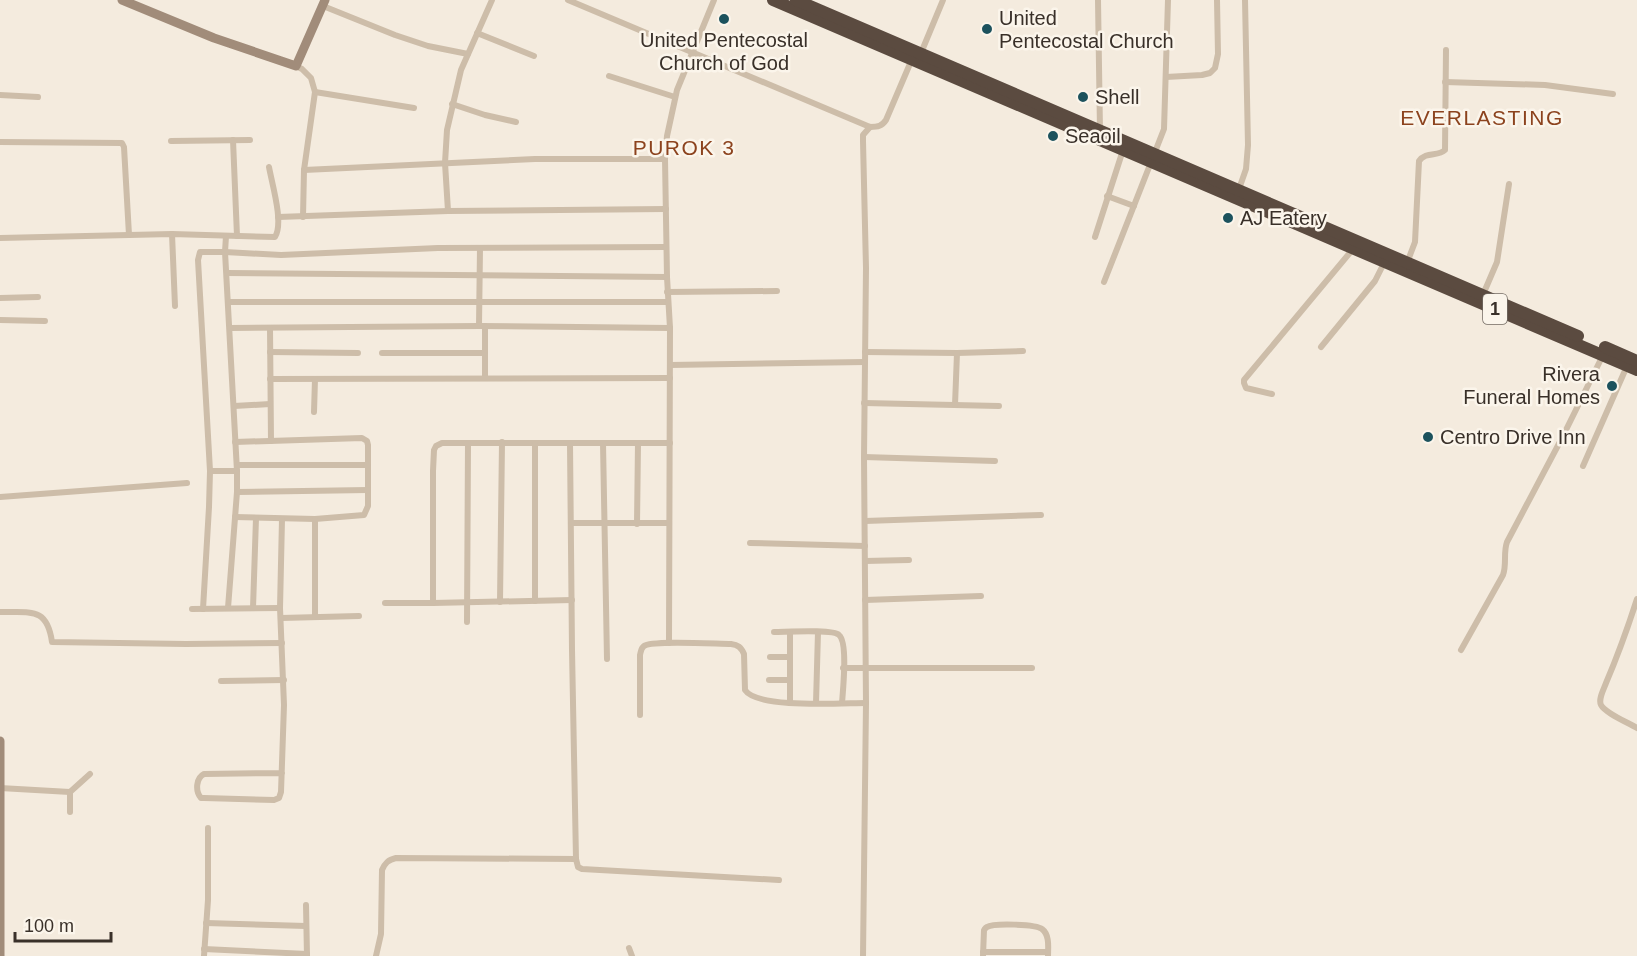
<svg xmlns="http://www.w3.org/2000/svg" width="1637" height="956" viewBox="0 0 1637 956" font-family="Helvetica,sans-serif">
	<rect width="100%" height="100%" fill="#f4ebde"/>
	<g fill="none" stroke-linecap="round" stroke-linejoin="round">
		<!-- street -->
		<g stroke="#cdbda9" stroke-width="6">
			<path d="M568,0l302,127c8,0 12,-1 16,-7l26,-61"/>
			<path d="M1098,0l2,131"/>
			<path d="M323,6l72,29 33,11 40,8"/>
			<path d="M477,33l57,23"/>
			<path d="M921,53l22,-53"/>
			<path d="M296,66l6,3 9,9 4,14 -11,78 -1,47"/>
			<path d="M609,76l66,21"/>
			<path d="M1166,77l36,-2 8,-2 5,-5 3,-14 -1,-54"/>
			<path d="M1445,82l100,3 68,9"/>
			<path d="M315,92l99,16"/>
			<path d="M0,95l38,2"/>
			<path d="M452,104l33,11 31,7"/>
			<path d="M233,140l4,96"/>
			<path d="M171,141l79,-1"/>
			<path d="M0,142l122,1 2,4 5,88"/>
			<path d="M304,170l231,-11h130"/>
			<path d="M1239,189l7,-20 2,-24 -3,-145"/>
			<path d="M1107,196l27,10"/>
			<path d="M448,211l-3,-48 2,-33 14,-60 31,-70"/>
			<path d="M278,217l170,-6 218,-2"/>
			<path d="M172,234l3,72"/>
			<path d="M226,236l-1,16 12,219v21l-9,116"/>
			<path d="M1095,237l28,-87"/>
			<path d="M0,238l172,-4 103,3c9,-14 -3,-53 -6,-70"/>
			<path d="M1407,263l8,-21 4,-81c7,-10 19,-4 26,-11l1,-100"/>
			<path d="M227,273l440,4"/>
			<path d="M1104,282l60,-153 4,-129"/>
			<path d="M667,292l110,-1"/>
			<path d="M1482,297l15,-35 12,-78"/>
			<path d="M0,298l38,-1"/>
			<path d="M228,302h440"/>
			<path d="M0,320l45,1"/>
			<path d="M479,326l1,-78"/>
			<path d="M485,326v52"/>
			<path d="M230,328l249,-2 191,2"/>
			<path d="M270,328l1,113"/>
			<path d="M1321,347l54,-66 9,-18"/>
			<path d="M270,352l88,1"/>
			<path d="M865,352l92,1 66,-2"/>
			<path d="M382,353h103"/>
			<path d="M670,365l195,-3"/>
			<path d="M270,379l400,-1"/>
			<path d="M1272,394l-26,-6 -2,-5v-3l109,-131"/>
			<path d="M864,403l135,3"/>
			<path d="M955,405l2,-52"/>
			<path d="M234,406l36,-2"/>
			<path d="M314,412l1,-33"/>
			<path d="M235,442l127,-4 5,3 1,4v61l-4,9 -49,4 -80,-2"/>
			<path d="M603,443l4,216"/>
			<path d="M570,444l2,206 4,209 2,8 4,2 197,11"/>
			<path d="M864,457l131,4"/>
			<path d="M237,465h131"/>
			<path d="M1583,466l44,-100"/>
			<path d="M210,471h27"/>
			<path d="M237,492l131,-2"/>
			<path d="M0,497l187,-14"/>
			<path d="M865,521l176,-6"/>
			<path d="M571,523h98"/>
			<path d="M637,524l1,-81"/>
			<path d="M750,543l115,3"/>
			<path d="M865,561l44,-1"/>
			<path d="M1637,599c-9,28 -19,56 -31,84 -2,6 -8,16 -5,22 4,8 28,18 36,23"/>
			<path d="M572,600l-139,3v-132l1,-21 2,-4 6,-3c76,0 152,0 228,0"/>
			<path d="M865,600l116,-4"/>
			<path d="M535,601v-157"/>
			<path d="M500,602l2,-160"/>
			<path d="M385,603h48"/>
			<path d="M253,608l3,-90"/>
			<path d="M192,609l88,-1"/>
			<path d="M203,609l6,-102 1,-36 -12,-211 2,-8h25l56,3 157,-7 228,-1"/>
			<path d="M0,612c30,1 47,-6 52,30l134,2 96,-1"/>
			<path d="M315,617v-98"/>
			<path d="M281,618l78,-2"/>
			<path d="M467,622l1,-179"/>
			<path d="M774,632c12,0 59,-3 65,3 9,7 4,55 3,68"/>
			<path d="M669,643l1,-315 -3,-51 -2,-118 2,-23 10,-46 37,-90"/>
			<path d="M1461,650l42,-75c4,-11 0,-22 4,-33l56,-106 41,-83"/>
			<path d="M770,657h20"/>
			<path d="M843,668h189"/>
			<path d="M769,680h21"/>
			<path d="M221,681l63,-1"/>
			<path d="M790,703v-71"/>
			<path d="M816,703l2,-71"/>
			<path d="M640,715v-60c1,-4 1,-7 4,-9 8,-6 73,-2 87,-2 7,1 10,3 13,10l1,36c12,19 97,13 121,13"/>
			<path d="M282,773l-78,1c-8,4 -9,17 -3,24h3l70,2 5,-2 2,-6 3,-87 -4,-97 2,-89"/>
			<path d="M0,788l70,4 20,-18"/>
			<path d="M70,812v-20"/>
			<path d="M306,905l1,51"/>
			<path d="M206,923l100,3"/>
			<path d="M629,948l3,8"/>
			<path d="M204,949l103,5"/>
			<path d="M983,952h65"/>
			<path d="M204,956l4,-56v-72"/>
			<path d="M376,956l5,-22 1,-64c3,-7 6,-10 14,-12l180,1"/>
			<path d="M863,956l3,-253 -2,-246 2,-189 -3,-127v-6l7,-8"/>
			<path d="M983,956l1,-26c1,-1 1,-2 3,-3 6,-4 49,-3 55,2 8,6 6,19 6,27"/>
		</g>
		<!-- secondary -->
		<g stroke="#a18c7a" stroke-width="9">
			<path d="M122,0l92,38 82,28 29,-66"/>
			<path d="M0,741v215"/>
		</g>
		<!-- highway -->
		<g stroke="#5b4b40" stroke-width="12">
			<path d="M773,0l864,370"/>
			<path d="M796,0l782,336"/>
			<path d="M1605,347l32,14"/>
		</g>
	</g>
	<!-- markers -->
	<g fill="#1c525d" stroke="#fbf5eb" stroke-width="2">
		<circle cx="724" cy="19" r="6"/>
		<circle cx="987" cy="29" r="6"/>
		<circle cx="1083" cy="97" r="6"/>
		<circle cx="1053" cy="136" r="6"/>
		<circle cx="1228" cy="218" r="6"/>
		<circle cx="1612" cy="386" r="6"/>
		<circle cx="1428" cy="437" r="6"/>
	</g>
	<g text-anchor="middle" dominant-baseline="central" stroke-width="5" stroke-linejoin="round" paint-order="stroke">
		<!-- shield labels -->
		<rect fill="#fbf5eb" stroke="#736b63" stroke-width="1.5" x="1483" y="294" width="24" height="30" rx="4.5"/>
		<g font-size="18" font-weight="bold" fill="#393029">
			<text x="1495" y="309">1</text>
		</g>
		<!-- poi labels -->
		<g font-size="20" fill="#393029" stroke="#fbf5eb" text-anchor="start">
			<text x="999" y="18">United<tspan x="999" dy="23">Pentecostal Church</tspan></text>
			<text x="724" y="40" text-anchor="middle">United Pentecostal<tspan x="724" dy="23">Church of God</tspan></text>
			<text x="1095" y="97">Shell</text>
			<text x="1065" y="136">Seaoil</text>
			<text x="1240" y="218">AJ Eatery</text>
			<text x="1600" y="374" text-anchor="end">Rivera<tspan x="1600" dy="23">Funeral Homes</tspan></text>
			<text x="1440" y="437">Centro Drive Inn</text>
		</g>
		<!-- neighbourhood labels -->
		<g font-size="21" letter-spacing="1.5" fill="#8c431e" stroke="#fbf5eb">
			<text x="1482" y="117">EVERLASTING</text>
			<text x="684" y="147">PUROK 3</text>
		</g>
	</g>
	<!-- scale -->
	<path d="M15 932v9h96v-9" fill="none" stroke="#393029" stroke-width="3"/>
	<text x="24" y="932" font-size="18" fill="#393029" stroke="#fbf5eb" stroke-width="4.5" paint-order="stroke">100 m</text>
</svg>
